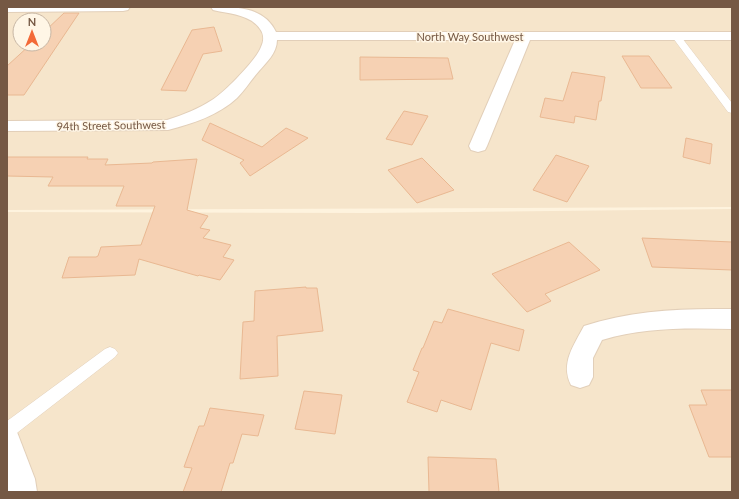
<svg xmlns="http://www.w3.org/2000/svg" width="739" height="499" viewBox="0 0 739 499" font-family="Lato,sans-serif">
	<rect width="100%" height="100%" fill="#fef3de"/>
	<!-- residential -->
	<g fill="#f6e5cb" fill-rule="evenodd">
		<path d="M7,7h725v200l-725,3zM20,20h24v24h-24z"/>
		<path d="M732,209v283h-725v-280l362,1z"/>
	</g>
	<!-- building -->
	<g fill="#f6d1b3" stroke="#e9b892">
		<path d="M64,13h15l-55,82h-17v-29l24,-22h13v-12z"/>
		<path d="M214,27l8,24 -19,3 -17,37 -25,-1 31,-60z"/>
		<path d="M622,56h27l23,32h-31z"/>
		<path d="M360,57l88,1 5,21 -93,1z"/>
		<path d="M572,72l33,5 -4,24h-2l-3,19 -21,-4 -1,7 -34,-6 5,-19 18,3z"/>
		<path d="M404,111l24,5 -16,29 -26,-6z"/>
		<path d="M210,123l52,24 24,-19 22,10 -58,38 -10,-13 4,-3 -42,-20z"/>
		<path d="M686,138l26,6 -2,20 -27,-7z"/>
		<path d="M556,155l33,11 -22,36 -34,-12z"/>
		<path d="M7,157h81l-1,2h21l-3,6 47,-2 1,-1 44,-3 -10,51 21,6 -8,12 10,2 -7,8 28,7 -8,12 11,3 -14,20 -21,-5 -1,1 -59,-17 -4,16 -73,3 7,-21h27l2,-1 3,-9 40,-2 14,-39h-39l8,-20h-76l5,-9 -46,-1z"/>
		<path d="M422,158l32,32 -37,13 -29,-33z"/>
		<path d="M642,238l90,4v28l-80,-3z"/>
		<path d="M569,242l31,28 -55,24 6,7 -24,11 -35,-38z"/>
		<path d="M306,287v1h11l6,43 -46,5 1,40 -38,3 3,-57 11,-1 1,-30z"/>
		<path d="M448,309l76,21 -5,21 -28,-8 -20,67 -30,-10 -4,12 -30,-10 12,-30 -6,-2 9,-22h1l11,-27 8,2z"/>
		<path d="M701,390h31v67h-23l-20,-52h18z"/>
		<path d="M304,391l38,4 -7,39 -40,-5z"/>
		<path d="M210,408l54,7 -6,21 -16,-2 -9,29h-3l-9,29h-38l9,-24 -8,-1 15,-41h5z"/>
		<path d="M428,457l68,2 3,33h-70z"/>
	</g>
	<g fill="none" stroke-linecap="round" stroke-linejoin="round">
		<!-- service casing -->
		<g stroke="#e2cfb9" stroke-width="1">
			<g id="service">
				<path d="M676,33l3,1 53,69v10l-4,-1 -55,-74 -1,-2 1,-2z"/>
				<path d="M110,347l5,2 3,4 -3,4 -102,79 -6,3v-18l98,-72z"/>
			</g>
		</g>
		<!-- minor casing -->
		<g stroke="#e2cfb9" stroke-width="2">
			<g id="minor">
				<path d="M7,7h123l-2,3 -5,1 -116,1z"/>
				<path d="M211,7c24,0 53,-1 65,25h456v8h-202l-43,106 -2,4 -7,2 -7,-2 -2,-4 46,-106h-238c0,13 -11,23 -18,31 -8,9 -14,19 -22,27 -18,17 -45,26 -69,32l-161,1v-10l160,-1c16,-5 31,-11 45,-20 12,-7 45,-41 49,-53 3,-6 3,-13 -1,-18 -10,-15 -31,-15 -47,-19z"/>
				<path d="M714,309h18v20c-44,-1 -88,-2 -130,11l-9,18v19l-4,8 -9,3 -9,-3c-11,-22 3,-40 13,-59 43,-14 86,-17 130,-17z"/>
				<path d="M7,428l10,4 18,47 2,13h-30z"/>
			</g>
		</g>
		<!-- service -->
		<use href="#service" fill="#fff" fill-rule="evenodd"/>
		<!-- minor -->
		<use href="#minor" fill="#fff" fill-rule="evenodd"/>
	</g>
	<g text-anchor="middle" dominant-baseline="central" stroke-width="3" stroke-linejoin="round" paint-order="stroke">
		<!-- far-street labels -->
		<g font-size="11" fill="#755844" stroke="#fff6e6">
			<text x="470" y="36">North Way Southwest</text>
			<text transform="translate(111 125) rotate(-1)">94th Street Southwest</text>
		</g>
	</g>
	<!-- border -->
	<rect width="739" height="499" fill="none" stroke="#755844" stroke-width="16"/>
	<!-- north arrow -->
	<g transform="translate(32 32)"><circle r="19" fill="#fff6e6" stroke="#c8b7a5"/>
	<path d="M0-3L7 15L0 10L-7 15Z" fill="#f36a38"/>
	<text y="-6" font-size="11" font-weight="bold" text-anchor="middle" fill="#755844">N</text>
	</g>
</svg>
